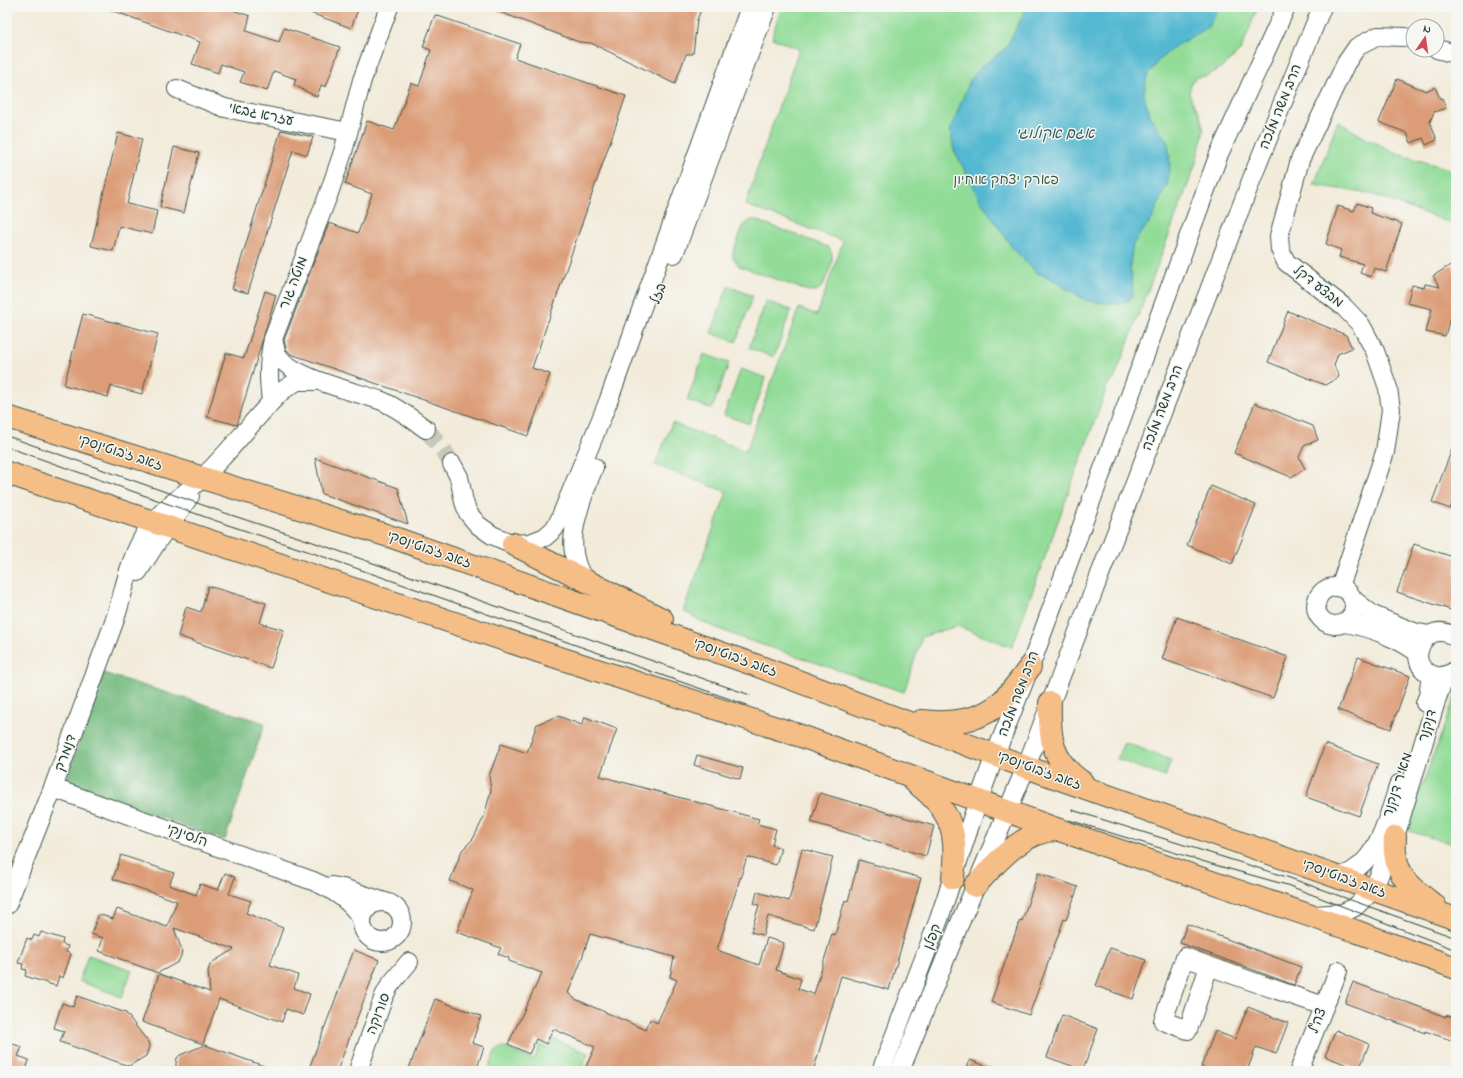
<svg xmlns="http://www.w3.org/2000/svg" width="1463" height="1078" viewBox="0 0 1463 1078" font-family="'Indie Flower','Playpen Sans Hebrew',sans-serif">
	<rect width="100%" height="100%" fill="#f6f6f2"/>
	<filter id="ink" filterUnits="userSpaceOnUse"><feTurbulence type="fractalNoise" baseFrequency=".025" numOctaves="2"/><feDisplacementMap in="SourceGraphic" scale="8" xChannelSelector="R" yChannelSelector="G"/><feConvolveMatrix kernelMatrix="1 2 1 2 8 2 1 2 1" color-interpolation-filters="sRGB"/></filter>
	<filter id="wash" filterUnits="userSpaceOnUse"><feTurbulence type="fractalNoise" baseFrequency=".012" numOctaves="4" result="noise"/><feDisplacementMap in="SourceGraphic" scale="16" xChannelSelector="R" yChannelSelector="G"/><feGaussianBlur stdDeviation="0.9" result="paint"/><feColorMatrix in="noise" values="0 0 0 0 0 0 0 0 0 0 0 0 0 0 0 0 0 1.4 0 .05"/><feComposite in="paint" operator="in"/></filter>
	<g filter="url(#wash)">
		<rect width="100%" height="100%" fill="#f2ebda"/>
		<!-- green -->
		<g fill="#92dc98" stroke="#588c66">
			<path d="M781,7h477l-17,43 -17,16 -18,10 -9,1 -5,4 -3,12 3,8 7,11 5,18 -9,36 -81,214 -5,2 -97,265 -55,-21 -35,11 -18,55 -165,-55 -32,-13 -24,-13 44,-119 -72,-27 17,-42 74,28 53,-143 18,7 26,-74 -97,-36 10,-33 43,-123 -27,-11z"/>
			<path d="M1338,121l29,18 37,17 52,15v54l-85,-31 -57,-9z"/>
			<path d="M751,220h5l72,27c10,10 -1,27 -5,39l-3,3 -9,3 -72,-26 -6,-9v-4l10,-27z"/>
			<path d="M728,286l25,10 -17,46 -25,-9z"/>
			<path d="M766,301l25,9 -17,47 -25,-9z"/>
			<path d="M704,354l25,9 -17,46 -25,-9z"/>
			<path d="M741,369l25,9 -17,46 -25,-9z"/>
			<path d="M1456,694v151l-50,-15z"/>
			<path d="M1124,742l47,18 -6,17 -48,-18z"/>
			<path d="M88,955l44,15 -10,27 -43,-16z"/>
			<path d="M552,1039l36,14 -7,18h-93l7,-20 8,-4 31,13 6,-15 9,4z"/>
		</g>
		<!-- forest -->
		<path fill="#75bc80" stroke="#4a7c5a" d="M103,673l162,50 -40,117 -160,-56z"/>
		<!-- water -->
		<path fill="#53b8d1" stroke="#397a82" d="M1027,7h192l-11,20 -34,20 -16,14 -11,15 -3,19 5,19 19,29 2,21 -2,18 -16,37 -19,25 -3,20 3,29 -3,6 -10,5 -33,-3 -39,-24 -11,-4 -23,-23 -34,-50 -26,-50 -4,-20 20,-50 11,-13 25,-19z"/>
		<g id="blocks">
			<!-- building -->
			<g fill="#db9c77" fill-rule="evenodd">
				<path d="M106,7h118l26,9 -4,15 33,11 5,-14 56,19 -14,40 -5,-2 -4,12 -23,-12 2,-6 -22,-8 -7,20 -27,-9 4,-10 -23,-8 -3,9 -26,-9 8,-22 -95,-34z"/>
				<path d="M297,7h62l-8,21 -54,-20z"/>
				<path d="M489,7h213l-5,13 -4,34h-7l-11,30 -84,-41 -12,-1 -90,-34z"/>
				<path d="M435,15l85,29 -5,14 111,38 -94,272 18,6 -22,62 -237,-82 -5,-5 -2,-9 45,-117 29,10 14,-39 -27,-10 22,-63 27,9 17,-47 8,3 12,-36 -8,-3z"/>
				<path d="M1397,79l29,12 9,-4 5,12 2,-1 4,10 -12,4 -4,10 7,18 -11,5 -3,-7 -12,5 -4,-10 -28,-11z"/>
				<path d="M281,130l32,7 -6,18 -14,-5 -45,143 -16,-4z"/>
				<path d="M118,133l24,6 -15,65 30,7 -5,23 -33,-8 -6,25 -22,-5z"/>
				<path d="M174,147l25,6 -15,60 -24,-6z"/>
				<path d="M1357,203l14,5 -1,5 32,11 -16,48 -12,-4 -3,9 -11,-4 3,-9 -24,-7 2,-7 -15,-6 12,-38 16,5z"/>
				<path d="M1452,264l4,7v46l-7,4 -4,15 -19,-4 6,-23 -25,-6 5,-18 12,3 1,-4 15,3 -7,-11z"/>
				<path d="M265,291l11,4 -39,130 -30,-8 19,-64 18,5z"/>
				<path d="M1288,311l58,24 6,13 -14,6 -4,11 5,12 -14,8 -57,-23z"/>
				<path d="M83,314l75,20 -16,60 -31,-8 -3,11 -44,-12z"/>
				<path d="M1255,403l58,23 5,14 -14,6 -5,11 6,12 -14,8 -57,-24z"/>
				<path d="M1455,441h1v61l-3,-1 -3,8 -18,-7z"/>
				<path d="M315,458l83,30 10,36 -86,-30z"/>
				<path d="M1211,486l45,19 -24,59 -45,-19z"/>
				<path d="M1414,544l42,14v37l-5,15 -54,-18z"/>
				<path d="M208,586l58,17 -6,20 24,7 -13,38 -93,-32 8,-29 15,5z"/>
				<path d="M1177,617l111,40 -15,41 -111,-39z"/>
				<path d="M1358,657l52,19 -19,53 -53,-19z"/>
				<path d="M558,716l24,9 3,-8 32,12 -17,47 159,43 -2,5 19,5 -4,16 9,3 -5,17 -29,-8 -30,93 42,15 8,-27 17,5 -8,27 25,9 -3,10 16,5 18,-60 3,1 10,-35 3,1 11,-41 62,18 -32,112 -48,-14 -25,86 -3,9h-229l11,-24 -42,-18 -7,15 -10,-5 -7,15 -21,-10 34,-71 -33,-12v-3l-11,-4 3,-6 -44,-16 16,-42 -23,-9 12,-31 11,-11 11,-22 7,-27 -2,-14 12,-32 26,9 10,-29zM590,934l84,23 -4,20 7,3 -20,43 -7,-4 -4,11 -71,-31 -7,-6 11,-26z"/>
				<path d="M1325,744l53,20 -19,52 -53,-19z"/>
				<path d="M697,755l46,13 -3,11 -46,-14z"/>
				<path d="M820,793l114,33 -8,30 -115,-34z"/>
				<path d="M802,849l31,8 -19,72 -46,-13 -5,19 -12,-3 8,-27 -5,-1 3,-12 32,9z"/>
				<path d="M121,855l53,18 -5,12 27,10 4,-11 18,6 7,-17 10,4 -6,17 22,7 -5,12 37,15 -13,37 28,10 -4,13 16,6 -7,21 -17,-6 -4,13 -63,-23 -16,45 -61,-22 17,-48 51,18 -2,-21 2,-6 3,-3 21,-13 -60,-21 8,23 -1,5 -3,6 -20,11 -59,-22 4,-13 -12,-4 8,-20 14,5 4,-10 50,18 10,-26 -64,-22z"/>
				<path d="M1038,873l40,14 -12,33 -2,-1 -35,96 -38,-13 29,-82 2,1z"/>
				<path d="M1187,924l114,43 -7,18 -114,-42z"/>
				<path d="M41,932l22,7 -1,5 6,2 -2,6 5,2 -8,24 -4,-2 -3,10 -31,-10 2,-6 -5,-1 1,-5 -5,-1 9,-25 5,2 2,-5 5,2z"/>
				<path d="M1110,948l36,12 -13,39 -37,-13z"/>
				<path d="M354,950l25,10 -42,111h-29z"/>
				<path d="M1353,982l93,35v-2l10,3v24l-31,-11v2l-80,-30z"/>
				<path d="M77,996l49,17 22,29 1,5 -3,9 -17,10 -69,-24 4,-11 -10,-3 8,-25 11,4z"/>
				<path d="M435,999l46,17 -9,27 12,4 -8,24h-68z"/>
				<path d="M1248,1007l40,16 -12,31 -20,-7 -9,24h-37l-9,-4 14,-36 20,8z"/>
				<path d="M1062,1015l36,14 -15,41 -36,-13z"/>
				<path d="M1336,1030l33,14 -10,26 -34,-14z"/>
				<path d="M7,1042l15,5 -4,9 11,4 -3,11h-5l-14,-5z"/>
				<path d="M205,1045l70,25v1h-97l-2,-4v-4l1,-5 3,-3z"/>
				<path d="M970,1060l27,10v1h-31z"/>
			</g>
		</g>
	</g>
	<g filter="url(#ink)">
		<use href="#blocks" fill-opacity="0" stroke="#3f574d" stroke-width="1"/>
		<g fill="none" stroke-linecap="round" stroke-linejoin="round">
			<!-- minor-tunnel -->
			<path stroke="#c8c8b9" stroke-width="18" stroke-dasharray="18 9" stroke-linecap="butt" d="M426,429l16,19 10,16"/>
			<!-- minor casing -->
			<g stroke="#3f574d" stroke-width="20">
				<g id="minor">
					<path d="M1437,49l19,5"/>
					<path d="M177,89l48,19 123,24"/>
					<path d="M674,254l93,-247"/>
					<path d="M273,339c1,4 2,10 4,15 13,24 80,38 105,47 16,7 30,18 44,28"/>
					<path d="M271,401c-3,-24 -3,-38 2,-62l56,-146 14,-41 19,-72 27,-73"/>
					<path d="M452,464l7,13 5,25 4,11 10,12 14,10 21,9 17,-1 15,-6 9,-8 5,-8 49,-119 142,-395"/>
					<path d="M138,572l21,-33 31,-43"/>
					<path d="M586,582c-27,-35 -5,-80 8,-115"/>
					<circle cx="1335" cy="606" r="19"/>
					<path d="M1340,587l45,-135 6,-42 -3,-22 -13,-37 -14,-26 -17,-18 -58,-45 -6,-13 -1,-13 21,-76 46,-97 11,-16 21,-11 27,1 8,3"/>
					<path d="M1354,600l19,15 41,17 14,3"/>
					<path d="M1345,623c24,4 53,15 73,30"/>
					<path d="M1456,638c-30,-23 -54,26 -24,37 9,3 17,0 24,-5"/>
					<path d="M1425,703l3,-7 3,-22"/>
					<path d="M53,788l260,93c19,8 39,21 49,39"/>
					<path d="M1337,877c6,-2 12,-3 17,-7 26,-16 36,-59 45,-86"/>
					<path d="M332,886l11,2 42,14"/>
					<circle cx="382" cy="922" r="20"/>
					<path d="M7,905l46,-117 60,-163c10,-28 14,-58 28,-84 15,-30 38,-41 61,-63 29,-27 52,-60 80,-87l15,-10h22"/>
					<path d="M1315,915l28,-2 12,-6 18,-17 22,-53 42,-139 8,-22"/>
					<path d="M1209,966l-21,64 -25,-9 22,-64c46,18 93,33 139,49"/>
					<path d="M358,1071l26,-75 6,-11 19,-23"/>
					<path d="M881,1071l58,-152 35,-106 21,-58 35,-88 189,-513 67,-147"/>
					<path d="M900,1071l59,-146 67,-158 230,-599 66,-161"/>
					<path d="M1299,1071l39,-100"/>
				</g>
			</g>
			<!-- major casing -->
			<g stroke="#3f574d" stroke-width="24">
				<g id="major">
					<path d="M7,417l382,119 369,130 268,101 430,152"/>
					<path d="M7,473l531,178 263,85 258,94 296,101 101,37"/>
					<path d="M513,544l149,75"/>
					<path d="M1050,703c-1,34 1,58 32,79"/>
					<path d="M921,721c27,3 58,1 79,-18 11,-10 21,-24 30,-36"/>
					<path d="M914,781c11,9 22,18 30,31 13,19 11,45 9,66"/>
					<path d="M1395,837c-3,37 13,48 40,69"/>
					<path d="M975,886c21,-23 50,-58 84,-56"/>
				</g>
			</g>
			<!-- minor -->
			<use href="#minor" stroke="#fff" stroke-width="18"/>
			<!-- major -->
			<use href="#major" stroke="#f6be87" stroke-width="22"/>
			<!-- tram -->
			<g stroke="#1f3d34" stroke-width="1">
				<path d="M7,436l224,79 79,26 440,154"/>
				<path d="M7,447l221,78 79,26 440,154"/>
				<path d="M1072,810l218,68 166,60"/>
				<path d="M1069,820l146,45 72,20 169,65"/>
			</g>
		</g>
	</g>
	<g text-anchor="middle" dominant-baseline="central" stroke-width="3" stroke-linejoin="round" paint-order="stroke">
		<!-- street labels -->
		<g font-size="14" fill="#1f3d34" stroke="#f6f6f2">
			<text transform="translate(1281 107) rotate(-68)">הרב משה מלכה</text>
			<text transform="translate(261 115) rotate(12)">עזרא גבאי</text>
			<text transform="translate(294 283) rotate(-69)">מוטה גור</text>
			<text transform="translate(1318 287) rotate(38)">מבצע דקל</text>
			<text transform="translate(659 294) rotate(-70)">בזל</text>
			<text transform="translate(1163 408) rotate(-69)">הרב משה מלכה</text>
			<text transform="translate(120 453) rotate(18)">זאב ז'בוטינסקי</text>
			<text transform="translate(429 550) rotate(19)">זאב ז'בוטינסקי</text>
			<text transform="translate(735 658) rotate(20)">זאב ז'בוטינסקי</text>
			<text transform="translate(1019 694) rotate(-69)">הרב משה מלכה</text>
			<text transform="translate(1428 726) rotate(-74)">דנקנר</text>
			<text transform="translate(66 753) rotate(-70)">דנמרק</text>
			<text transform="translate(1039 771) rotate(20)">זאב ז'בוטינסקי</text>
			<text transform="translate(1398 785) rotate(-72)">מאיר דנקנר</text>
			<text transform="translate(187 836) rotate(20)">הלסינקי</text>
			<text transform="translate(1344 879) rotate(20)">זאב ז'בוטינסקי</text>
			<text transform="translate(933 937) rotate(-69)">קפלן</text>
			<text transform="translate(379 1014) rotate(-69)">סורוקה</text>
			<text transform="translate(1318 1021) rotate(-69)">צה"ל</text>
		</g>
		<!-- park labels -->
		<g font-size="14" fill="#365d48" stroke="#f6f6f2">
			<text x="1006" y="180">פארק יצחק אוחיון</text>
		</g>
		<!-- water labels -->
		<g font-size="15" font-style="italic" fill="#2c5c5b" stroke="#f6f6f2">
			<text x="1055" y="134">אגם אקולוגי</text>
		</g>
	</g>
	<!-- margin -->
	<rect width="1463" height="1078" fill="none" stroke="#f6f6f2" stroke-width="24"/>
	<!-- north arrow -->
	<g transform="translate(1425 38) rotate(13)"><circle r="19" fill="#f6f6f2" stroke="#a0aca6"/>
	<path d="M0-3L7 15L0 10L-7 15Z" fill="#d1495b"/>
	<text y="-6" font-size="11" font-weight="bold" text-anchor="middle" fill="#1f3d34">N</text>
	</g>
</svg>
